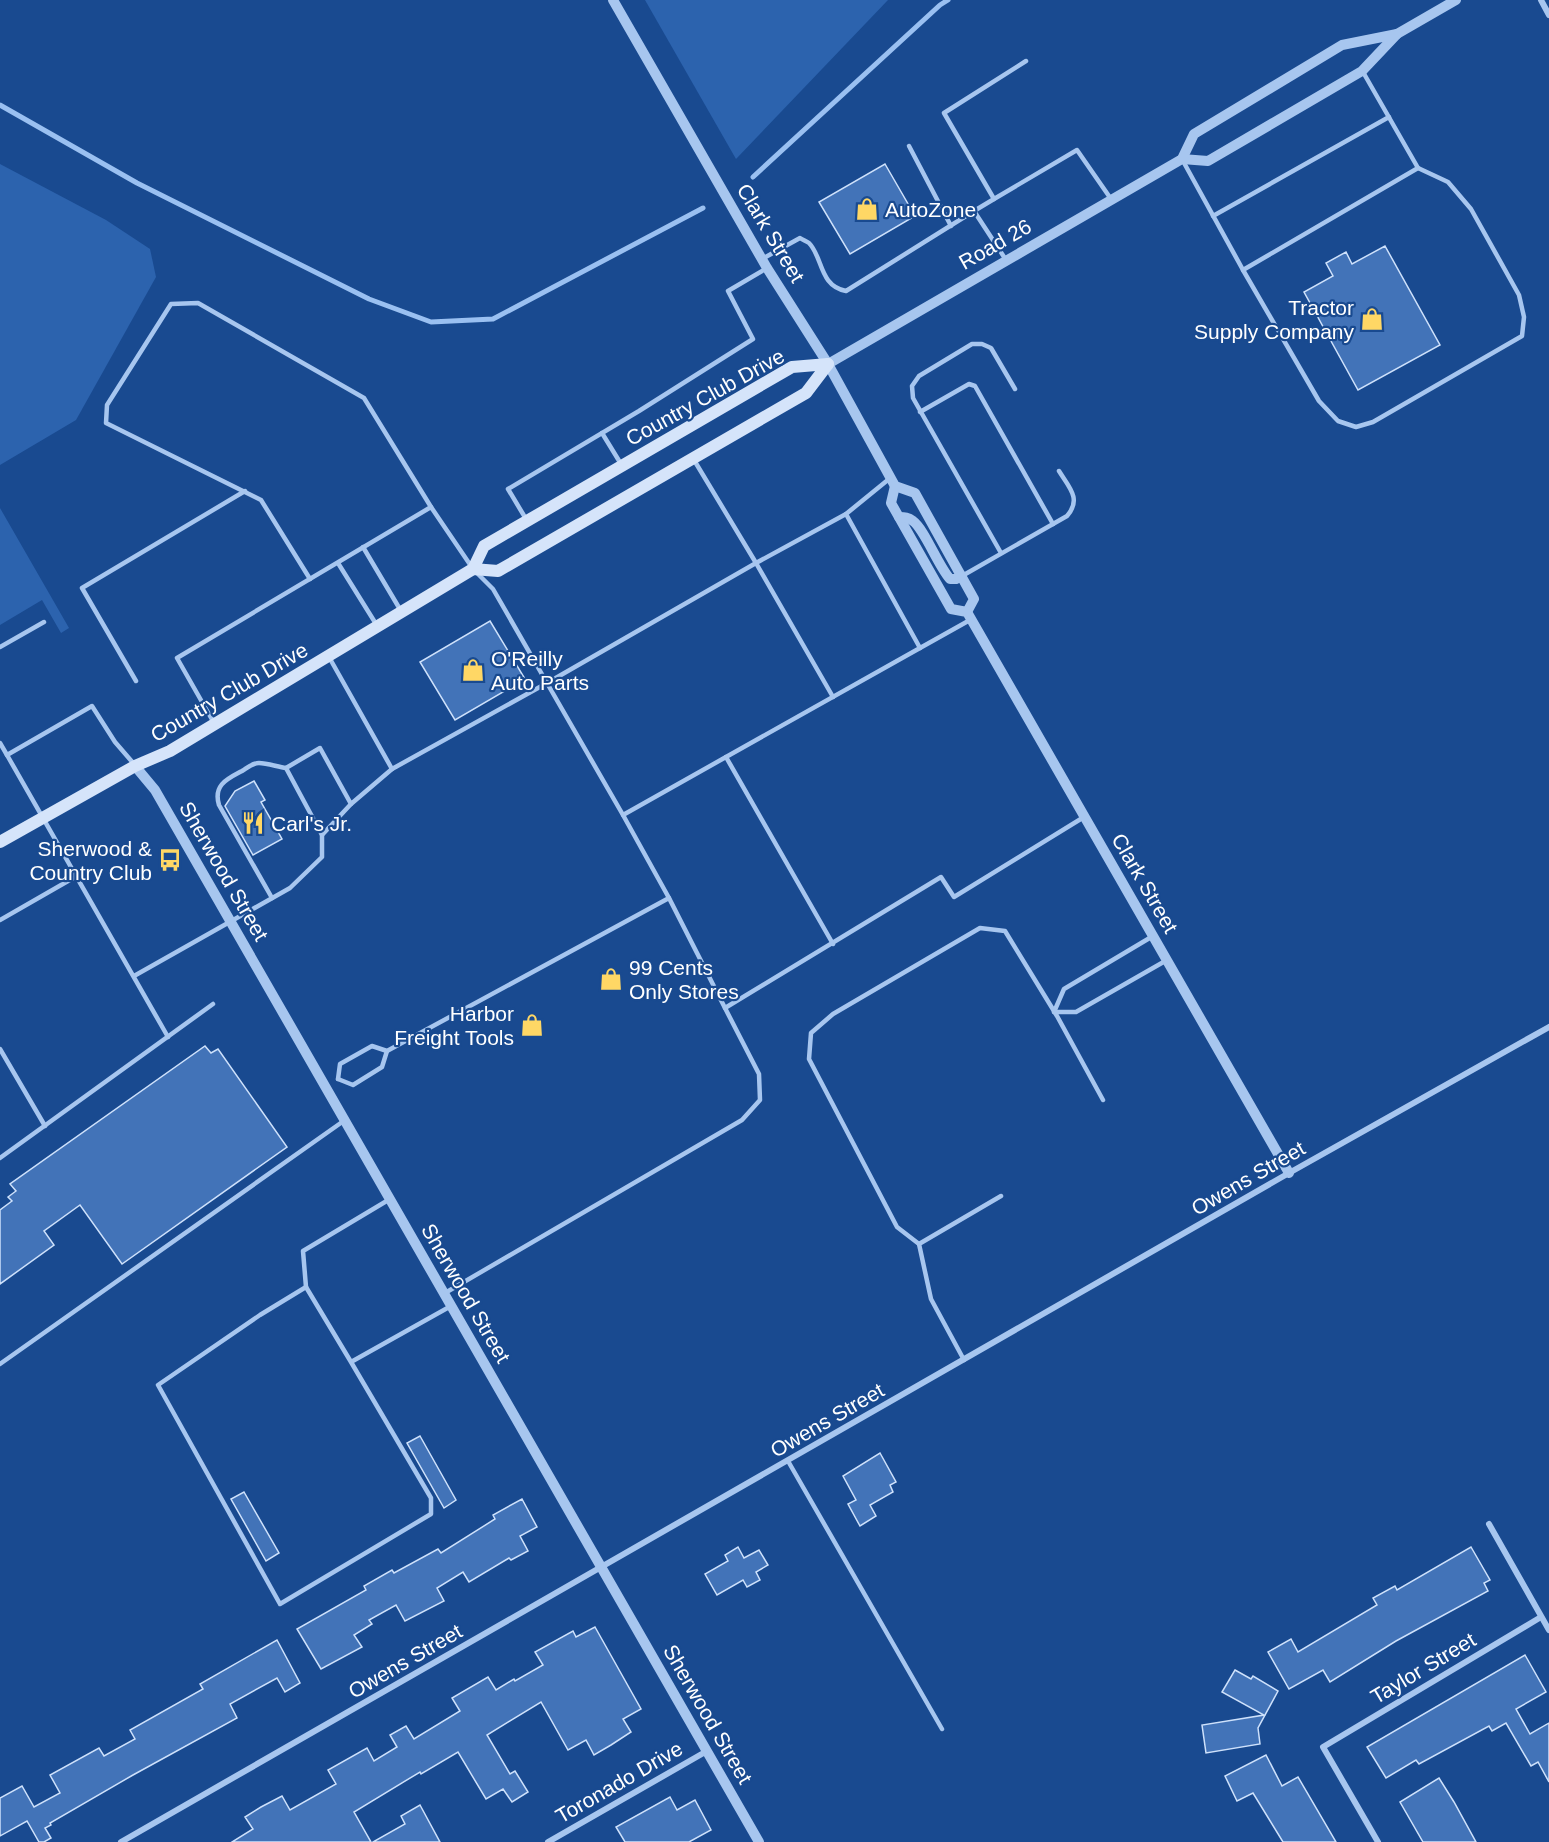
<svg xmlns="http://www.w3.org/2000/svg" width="1549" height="1842" viewBox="0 0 1549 1842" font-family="Arial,sans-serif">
	<rect width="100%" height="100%" fill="#194a90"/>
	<!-- green -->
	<g fill="#2c63ae">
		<path d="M645,0h243l-152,159z"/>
		<path d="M0,164l106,56 44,29 6,28 -80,143 -76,45z"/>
		<path d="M0,508l69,120 -8,5 -19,-33 -42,25z"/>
	</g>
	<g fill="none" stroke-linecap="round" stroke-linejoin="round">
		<!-- stream -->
		<g stroke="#9ac0f1" stroke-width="5">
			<path d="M0,105l137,78 232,116 62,23 62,-3 210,-111"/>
			<path d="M753,177l187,-172 8,-5"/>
		</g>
	</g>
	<!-- building -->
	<g fill="#4273b8" stroke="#cee1fb" stroke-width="1.5">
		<path d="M885,164l30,52 -65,38 -31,-52z"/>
		<path d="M1385,246l55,99 -82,45 -54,-98 29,-16 -7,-13 20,-11 6,12z"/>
		<path d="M490,621l35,58 -70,41 -35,-58z"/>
		<path d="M254,781l11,19 -4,2 21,37 -29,16 -28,-49 10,-15z"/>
		<path d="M205,1046l6,7 7,-4 69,98 -165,117 -42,-59 -36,26 10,14 -54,39v-74l12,-9 -4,-4 8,-6 -6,-7z"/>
		<path d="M420,1436l36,64 -12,8 -37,-65z"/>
		<path d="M880,1453l16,29 -6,3 3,7 -23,13 6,11 -16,10 -12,-22 8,-4 -13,-24z"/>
		<path d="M244,1492l35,61 -13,8 -35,-62z"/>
		<path d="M522,1499l15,28 -17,9 8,15 -17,9 -2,-2 -40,24 -6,-10 -26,16 7,13 -39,20 -9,-16 -27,15 3,4 -18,11 8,12 -41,22 -24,-40 69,-39 -2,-4 28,-16 2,3 44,-24 3,4 54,-34 -2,-4z"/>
		<path d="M738,1547l6,11 15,-8 9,15 -12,7 4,8 -13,7 -4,-7 -26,15 -12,-21 23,-13 -3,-6z"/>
		<path d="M1471,1547l19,33 -6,3 4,8 -92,50 -66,41 -7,-12 -34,19 -21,-37 23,-13 7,13 79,-47 -4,-7 22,-12 2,4z"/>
		<path d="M595,1627l46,82 -18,10 8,13 -20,13 -17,10 -8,-15 -18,10 -27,-48 -54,33 23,39 5,-3 13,21 -16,10 -9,-13 -17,10 -28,-47 -37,22 -1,-2 -66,40 17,30h-139l21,-13 -8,-12 16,-10 21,-11 8,14 46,-26 -8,-14 39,-22 7,13 23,-14 -7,-12 16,-9 8,13 46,-28 -8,-13 36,-21 8,13 18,-11 1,2 28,-16 -8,-13 38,-21 3,6z"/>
		<path d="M277,1640l23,43 -15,9 -8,-14 -47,26 7,14 -104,57 -83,48 1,2 -6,3 6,10 -7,4h-5l-12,-21 -27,15v-38l22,-12 12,21 26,-14 -10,-18 49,-27 5,8 31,-17 -5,-9 73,-41 -3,-5z"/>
		<path d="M1525,1655l21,37 -30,17 14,25 19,-11v59l-11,-20 -7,4 -25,-43 -14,8 -3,-5 -70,38 -3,-4 -30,18 -19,-31z"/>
		<path d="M1235,1670l16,9 2,-3 25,15 -20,37 2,16 -54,9 -4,-28 62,-10 -42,-23z"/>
		<path d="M1266,1755l16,31 16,-9 38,65h-53l-30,-49 -16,8 -12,-25z"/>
		<path d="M1439,1778l15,24 22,40h-53l-23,-40z"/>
		<path d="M670,1797l7,13 18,-10 16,30 -22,12h-64l-9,-15z"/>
		<path d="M420,1805l20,37h-67l32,-18 -4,-8z"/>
	</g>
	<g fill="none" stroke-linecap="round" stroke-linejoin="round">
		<!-- service -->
		<g stroke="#a7c6ef" stroke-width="4.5">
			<path d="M1026,61l-82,52 50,86 83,-49 34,49"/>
			<path d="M909,146l42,80"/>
			<path d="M1183,161l60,109 76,131 19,20 18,6 17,-5 149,-86 2,-19 -5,-22 -48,-86 -23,-27 -30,-14 -55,-96"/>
			<path d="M974,211l20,-12"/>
			<path d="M1213,216l176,-99"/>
			<path d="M762,259l38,-21c3,2 6,3 9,5 14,14 10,43 37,48l128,-80 32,49"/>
			<path d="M1243,270l175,-102"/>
			<path d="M920,412l49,-28 6,2 78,138"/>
			<path d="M602,433l19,31"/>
			<path d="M694,460l62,103 -209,120 76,132 103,-58"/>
			<path d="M846,514l74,134 50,-28"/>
			<path d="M526,519l-18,-30 131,-78 114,-72 -25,-48 39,-23"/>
			<path d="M363,547l38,64"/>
			<path d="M1001,553l-88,-155 -1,-12 7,-10 53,-32h10l9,4 24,41"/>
			<path d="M338,563l38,61"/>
			<path d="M962,576l105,-60c15,-17 2,-29 -8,-45"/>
			<path d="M310,579l-49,-79 -155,-77 1,-18 64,-101 27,-1 166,95 67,109"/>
			<path d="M0,647l44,-25"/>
			<path d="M136,681l-54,-93 163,-97"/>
			<path d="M833,697l-77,-134 90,-49 43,-35"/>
			<path d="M214,723l-37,-65 254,-151 40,59"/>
			<path d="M0,743l7,12"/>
			<path d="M134,764l-19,-22 -23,-36 -85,49 161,282"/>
			<path d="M392,769l155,-86 -54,-94 -17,-17"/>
			<path d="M623,815l46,83"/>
			<path d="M322,835l29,-31"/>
			<path d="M272,898l-53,-93c-6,-20 8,-26 23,-34 5,-3 10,-8 17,-8 8,0 19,4 27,5"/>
			<path d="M0,920l75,-43"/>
			<path d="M833,944l-107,-187 194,-109"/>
			<path d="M134,976l156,-88 32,-31v-22l-36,-67 34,-20 31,56 41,-35 -63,-112"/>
			<path d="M1054,1012l10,-23 89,-53"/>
			<path d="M1054,1012h22l91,-52"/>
			<path d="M0,1049l45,77"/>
			<path d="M338,1079l2,-15 32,-18 15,5 282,-153 56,110"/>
			<path d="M338,1079l15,6 29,-18 5,-16"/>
			<path d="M0,1158l213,-154"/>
			<path d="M919,1244l-22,-17 -88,-168 2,-26 22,-19 147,-86 25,3 52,85 46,84"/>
			<path d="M306,1287l-3,-36 87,-52"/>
			<path d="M445,1293l297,-173 18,-20 -1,-26 -34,-66 216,-131 13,20 130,-80"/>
			<path d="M964,1360l-33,-61 -12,-55 82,-48"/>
			<path d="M351,1362l80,136v16l-151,90 -122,-219 102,-70 46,-28 45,75 100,-56"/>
			<path d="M0,1364l345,-244"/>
			<path d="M788,1461l154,268"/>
		</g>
		<!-- minor -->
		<g stroke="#a7c6ef" stroke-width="6">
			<path d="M1541,0l8,15"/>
			<path d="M1489,1524l60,106"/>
			<path d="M121,1842l1168,-669 260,-146"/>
			<path d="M548,1842l159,-91"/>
			<path d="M1378,1842l-55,-95 218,-130"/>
		</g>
		<!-- tertiary -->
		<g stroke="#a7c6ef" stroke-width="10">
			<path d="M613,0l154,268 61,96 67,122 20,7 59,106 -7,13"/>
			<path d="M1182,159l26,2 154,-90 35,-37 59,-34"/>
			<path d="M828,364l354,-205 12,-25 148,-89 55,-11"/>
			<path d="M895,486l-4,17 60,106 16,3 322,561"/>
			<path d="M899,517c6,0 9,0 14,4 12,9 24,43 37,58h6l6,-3"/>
			<path d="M135,766l20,24 604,1052"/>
		</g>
		<!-- secondary -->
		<g stroke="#d5e4fa" stroke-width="12">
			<path d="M473,569l25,2 308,-178 22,-29"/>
			<path d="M0,842l135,-76 35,-15 303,-182 11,-23 308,-179 36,-3"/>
		</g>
	</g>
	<!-- icons -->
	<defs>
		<g id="shop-bare" transform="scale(1.8)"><path d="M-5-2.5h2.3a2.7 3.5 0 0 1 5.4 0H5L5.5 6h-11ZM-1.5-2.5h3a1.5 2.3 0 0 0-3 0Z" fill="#ffd765" stroke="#194a90" stroke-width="2.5" paint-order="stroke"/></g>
		<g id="restaurant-bare" transform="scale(1.8)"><path d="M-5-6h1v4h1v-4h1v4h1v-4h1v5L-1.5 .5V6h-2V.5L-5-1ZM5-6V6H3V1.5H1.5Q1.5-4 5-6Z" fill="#ffd765" stroke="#194a90" stroke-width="2.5" paint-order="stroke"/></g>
		<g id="bus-bare" transform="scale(1.8)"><path d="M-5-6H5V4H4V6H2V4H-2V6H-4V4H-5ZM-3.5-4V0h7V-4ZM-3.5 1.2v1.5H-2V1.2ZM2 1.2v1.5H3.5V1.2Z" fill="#ffd765" stroke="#194a90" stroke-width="2.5" paint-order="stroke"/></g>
	</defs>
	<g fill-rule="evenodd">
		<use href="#shop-bare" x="867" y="209"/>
		<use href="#shop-bare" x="1372" y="319"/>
		<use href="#shop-bare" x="473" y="670"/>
		<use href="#restaurant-bare" x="253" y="823"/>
		<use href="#bus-bare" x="170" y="860"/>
		<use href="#shop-bare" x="611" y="979"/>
		<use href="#shop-bare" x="532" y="1025"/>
	</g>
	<g text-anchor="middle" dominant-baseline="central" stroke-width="4.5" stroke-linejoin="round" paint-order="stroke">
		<!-- poi labels -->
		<g font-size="21" fill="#fff" stroke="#194a90" text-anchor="start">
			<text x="885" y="209">AutoZone</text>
			<text x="1354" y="307" text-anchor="end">Tractor<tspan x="1354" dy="24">Supply Company</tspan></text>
			<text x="491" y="658">O'Reilly<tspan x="491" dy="24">Auto Parts</tspan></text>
			<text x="271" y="823">Carl's Jr.</text>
			<text x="152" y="848" text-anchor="end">Sherwood &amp;<tspan x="152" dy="24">Country Club</tspan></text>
			<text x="629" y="967">99 Cents<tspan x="629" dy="24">Only Stores</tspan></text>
			<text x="514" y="1013" text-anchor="end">Harbor<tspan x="514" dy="24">Freight Tools</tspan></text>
		</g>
		<!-- street labels -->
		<g font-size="21" fill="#fff" stroke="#194a90">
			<text transform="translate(771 233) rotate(59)">Clark Street</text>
			<text transform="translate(995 244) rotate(-30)">Road 26</text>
			<text transform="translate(705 397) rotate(-29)">Country Club Drive</text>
			<text transform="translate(229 692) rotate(-30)">Country Club Drive</text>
			<text transform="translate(224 871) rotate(60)">Sherwood Street</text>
			<text transform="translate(1145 883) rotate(60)">Clark Street</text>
			<text transform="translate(1248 1178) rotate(-30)">Owens Street</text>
			<text transform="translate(466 1293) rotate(60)">Sherwood Street</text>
			<text transform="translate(827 1420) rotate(-30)">Owens Street</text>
			<text transform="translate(405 1661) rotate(-30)">Owens Street</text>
			<text transform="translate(1423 1668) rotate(-31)">Taylor Street</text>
			<text transform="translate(708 1714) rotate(60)">Sherwood Street</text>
			<text transform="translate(619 1782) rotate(-30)">Toronado Drive</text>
		</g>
	</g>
</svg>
